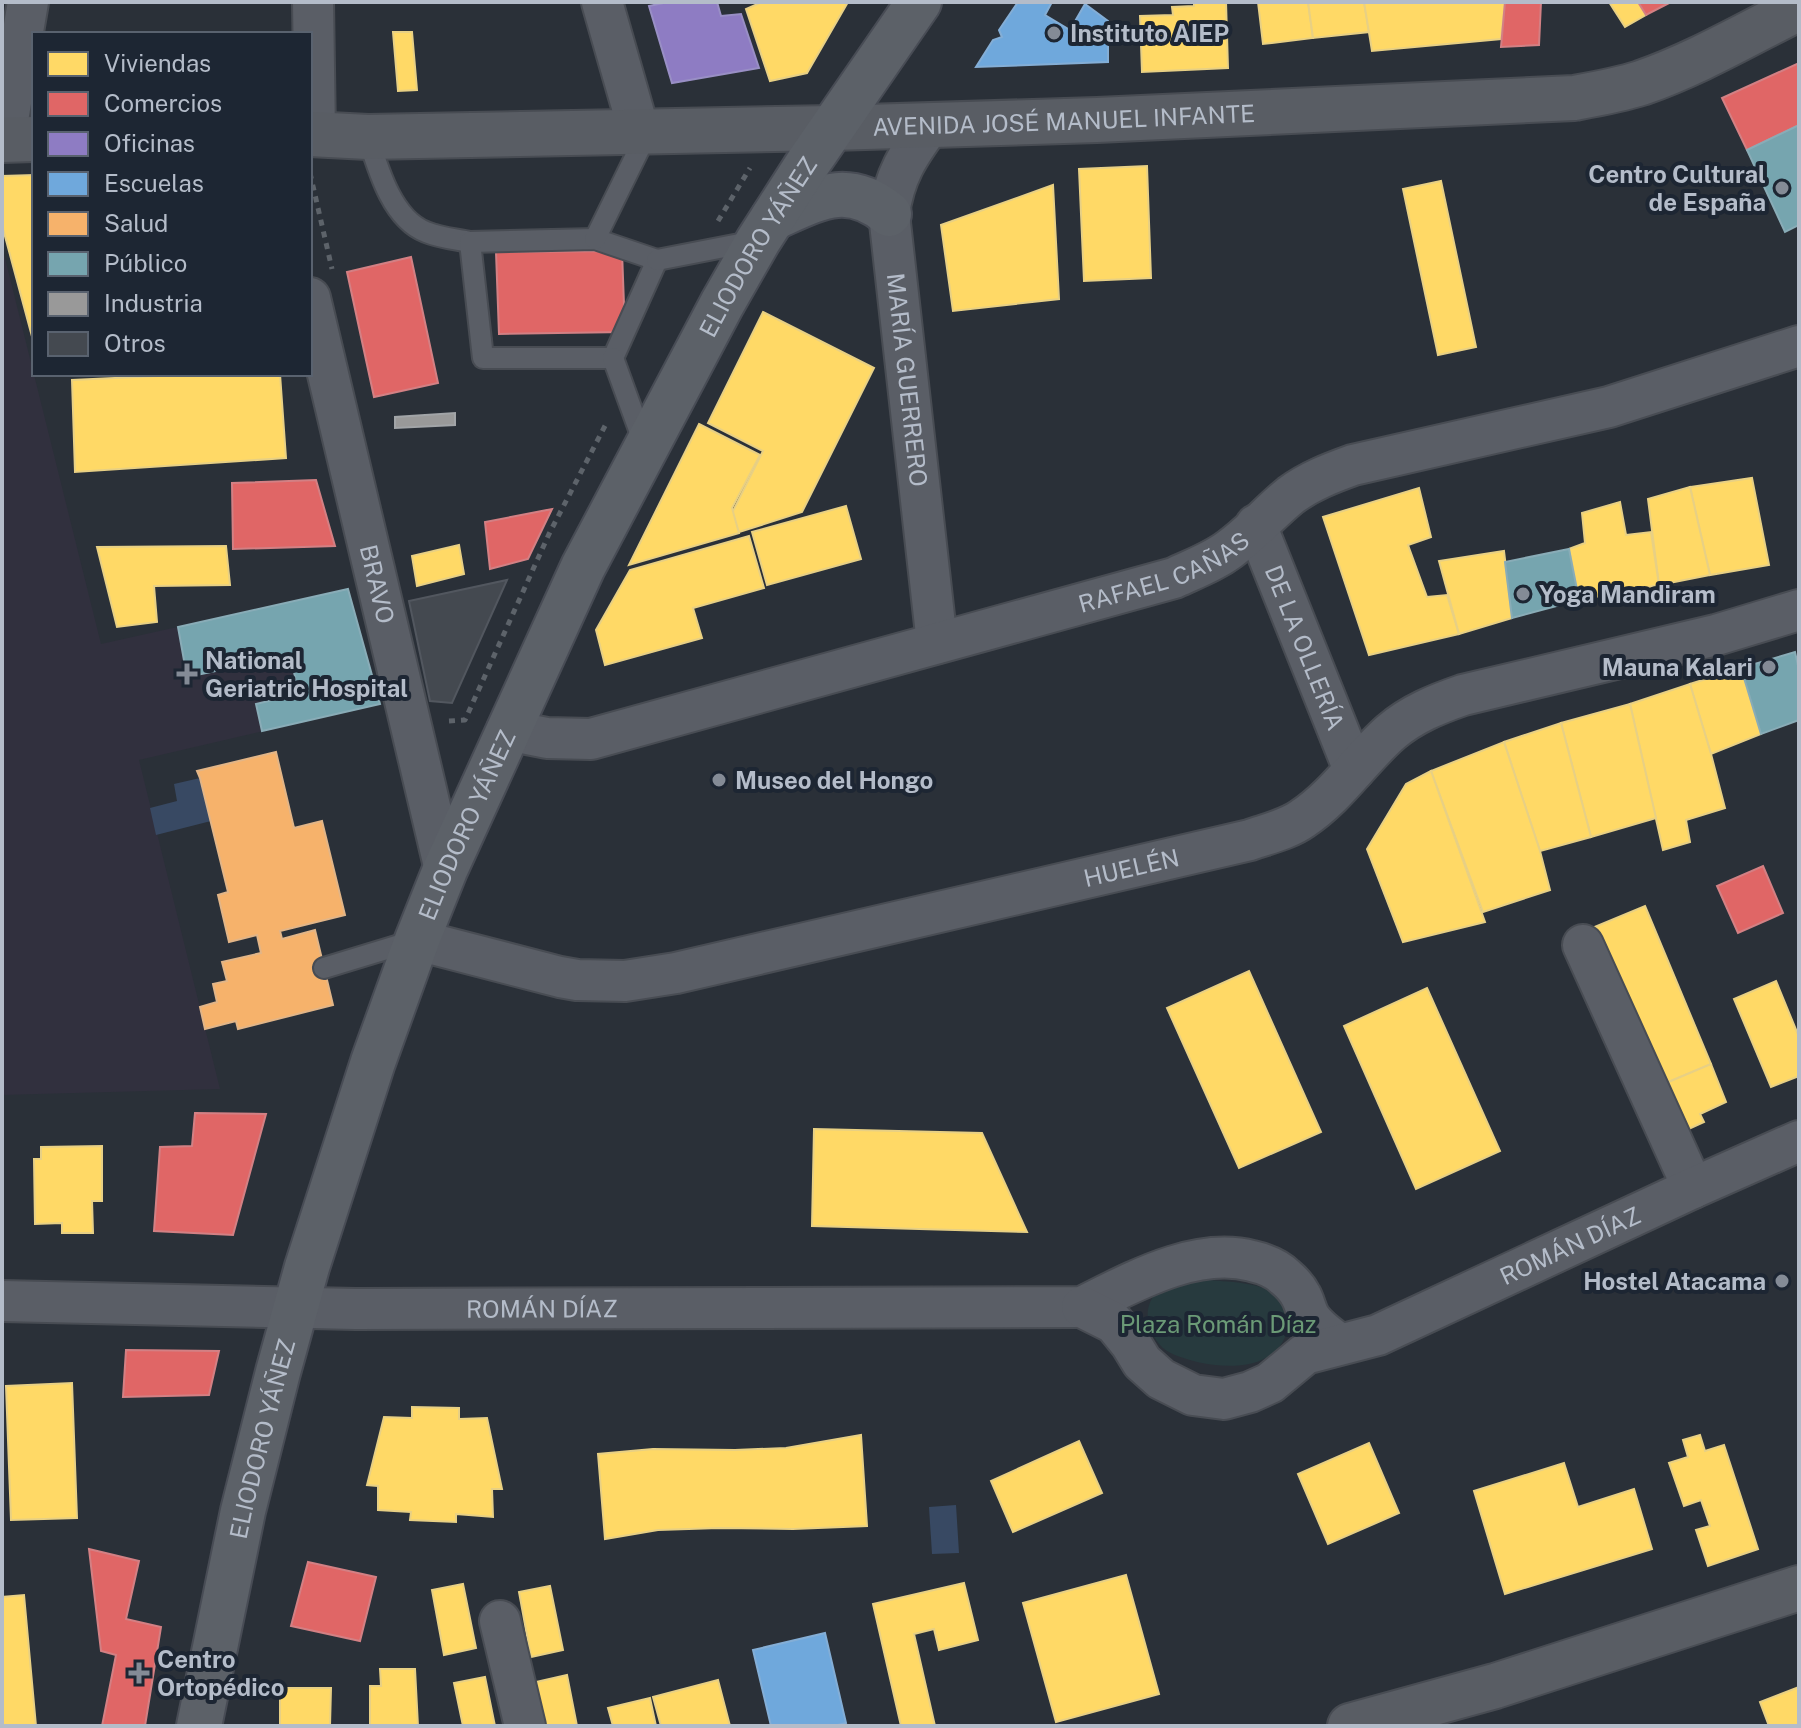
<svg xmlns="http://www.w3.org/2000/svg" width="1801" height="1728" viewBox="0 0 1801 1728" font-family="'Public Sans',sans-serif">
	<rect width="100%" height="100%" fill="#2a3038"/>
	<!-- medical -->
	<path fill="#31303e" d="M2,246l99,398 247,-55 32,115 -241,56 81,329 -218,6z"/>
	<!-- green -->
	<path fill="#273a3e" d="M1208,1280c22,2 62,2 75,22 2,4 2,8 3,12 2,7 4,12 1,18 -12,38 -59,37 -90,30 -11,-3 -26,-7 -34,-14 -19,-17 -23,-49 3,-62 13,-6 28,-5 42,-6z"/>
	<!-- water -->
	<g fill="#384963">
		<path d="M200,778l11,43 -55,14 -6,-27 27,-7 -3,-17z"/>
		<path d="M956,1505l3,48 -27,1 -3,-47z"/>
	</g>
	<!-- homes -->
	<g fill="#ffd966" stroke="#e8d084" stroke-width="2">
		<path d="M848,2l-41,71 -37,8 -24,-72 16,-7z"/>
		<path d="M1194,2h32l2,66 -86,4 -2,-56 33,-1 -1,-8 22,-1z"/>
		<path d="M1258,2h50l5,36 -50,6z"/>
		<path d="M1308,2h56l5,30 -56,6z"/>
		<path d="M1364,2h141l-4,37 -129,12z"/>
		<path d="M1609,2h29l8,13 -21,12z"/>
		<path d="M393,32h19l5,58 -19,1z"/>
		<path d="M1147,166l4,112 -67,3 -5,-112z"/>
		<path d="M34,175v169l-32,-119v-49z"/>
		<path d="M1441,181l35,166 -38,8 -35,-166z"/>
		<path d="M1053,185l6,114 -106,12 -12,-86z"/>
		<path d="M763,312l111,56 -72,144 -66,21 -5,-18 32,-64 -55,-28z"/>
		<path d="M202,374h78l6,84 -211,14 -3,-92z"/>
		<path d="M699,424l61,31 -28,53 7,25 -110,32z"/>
		<path d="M1752,478l17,87 -59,10 -20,-88z"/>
		<path d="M1690,487l20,88 -51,10 -11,-86z"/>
		<path d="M1419,488l12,49 -23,8 19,52 20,-2 12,39 -90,21 -46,-138z"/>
		<path d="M1620,502l6,33 25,-3 8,53 -80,15 -10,-51 16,-6 -3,-30z"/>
		<path d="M846,506l15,53 -94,26 -15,-53z"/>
		<path d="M749,536l15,52 -71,20 9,30 -97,27 -9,-35 34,-60z"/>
		<path d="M459,545l5,29 -47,12 -5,-30z"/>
		<path d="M226,546l4,39 -76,1 3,36 -40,5 -20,-80z"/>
		<path d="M1504,551l8,67 -53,16 -20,-73z"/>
		<path d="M1741,668l20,66 -50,20 -21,-70z"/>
		<path d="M1690,684l21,70 14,54 -39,12 4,22 -27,8 -33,-146z"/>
		<path d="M1630,704l26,114 -65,19 -30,-114z"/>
		<path d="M1561,723l30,114 -51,14 -36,-109z"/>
		<path d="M1504,742l36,109 10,39 -67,22 -52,-141z"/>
		<path d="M1431,771l54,151 -82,20 -36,-93 39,-65z"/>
		<path d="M1645,906l66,158 -52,22 -67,-158z"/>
		<path d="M1249,971l72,161 -82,36 -72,-160z"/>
		<path d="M1776,981l23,56v39l-28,11 -37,-88z"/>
		<path d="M1427,988l73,163 -84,38 -72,-163z"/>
		<path d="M1711,1064l15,38 -26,12 4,8 -24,11 -21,-47z"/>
		<path d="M814,1129l168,4 45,99 -215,-6z"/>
		<path d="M102,1146v55h-10l1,32h-31v-10l-27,1 -1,-65h7v-12z"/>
		<path d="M72,1383l5,135 -66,2 -5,-134z"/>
		<path d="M412,1407l47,1v11l28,-1 15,71h-10l1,28 -37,-3v8l-46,-2 1,-8 -33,-2v-24l-11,-1 17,-68 28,1z"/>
		<path d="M861,1435l6,91 -74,3 -74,-1 -61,2 -53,9 -7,-85 55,-5 82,1 51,-2z"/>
		<path d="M1700,1435l5,16 19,-6 34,104 -50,17 -12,-36 14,-4 -9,-26 -17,6 -15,-43 19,-6 -5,-17z"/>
		<path d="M1079,1441l23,52 -89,39 -22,-51z"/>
		<path d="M1369,1443l30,70 -71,31 -30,-70z"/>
		<path d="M1564,1463l14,44 56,-18 18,60 -147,45 -31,-103z"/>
		<path d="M1126,1575l33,119 -103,28 -33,-119z"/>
		<path d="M964,1583l14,57 -39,10 -5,-21 -20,5 21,92h-34l-28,-122z"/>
		<path d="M463,1584l13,64 -32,7 -12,-65z"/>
		<path d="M550,1586l13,64 -32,7 -12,-65z"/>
		<path d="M24,1595l12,131h-34v-129z"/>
		<path d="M380,1669h35l3,57h-48v-40h11z"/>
		<path d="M567,1675l10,51h-32l-9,-44z"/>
		<path d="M485,1677l10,49h-32l-9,-43z"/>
		<path d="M718,1680l12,46h-69l-8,-29z"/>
		<path d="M1799,1687v39h-30l-9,-24z"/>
		<path d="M280,1688h51l-1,38h-50z"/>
		<path d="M650,1698l6,28h-43l-5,-18z"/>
	</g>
	<!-- shops -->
	<g fill="#e06666" stroke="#d38084" stroke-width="2">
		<path d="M1505,2h36l-2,43 -38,2z"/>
		<path d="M1638,2h33l-25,13z"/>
		<path d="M1799,63v62l-52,25 -25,-52z"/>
		<path d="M622,251l3,81 -126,2 -3,-82z"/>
		<path d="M411,257l27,126 -64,14 -27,-125z"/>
		<path d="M316,480l19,66 -102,3 -1,-66z"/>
		<path d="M552,509l-24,50 -38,10 -5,-47z"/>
		<path d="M1763,866l20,47 -45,20 -21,-47z"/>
		<path d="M195,1113l71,1 -33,121 -79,-4 6,-84 32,-1z"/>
		<path d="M126,1350l93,1 -10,44 -86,2z"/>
		<path d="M89,1549l50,12 -13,58 35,8 -16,99h-43l14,-71 -15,-4z"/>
		<path d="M308,1562l68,15 -16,64 -69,-15z"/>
	</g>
	<!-- offices -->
	<path fill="#8e7cc3" stroke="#998fc5" stroke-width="2" d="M668,2h49l4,14 20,-2 18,54 -87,15 -23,-77z"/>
	<!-- schools -->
	<g fill="#6fa8dc" stroke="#84aed6" stroke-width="2">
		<path d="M1018,2h34l-7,13 25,15 15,-26 23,17v41l-132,5 17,-27 9,-3 -3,-7z"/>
		<path d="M825,1633l21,90 -12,3h-63l-18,-76z"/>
	</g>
	<!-- health -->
	<path fill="#f6b26b" stroke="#e2b587" stroke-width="2" d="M276,752l18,76 28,-7 23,94 -65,16 2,8 33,-9 18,75 -95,24 -2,-8 -31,8 -5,-22 17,-5 -4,-18 14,-3 -5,-19 39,-9 -4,-18 -28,7 -11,-47 10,-3 -28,-114 -3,-7z"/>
	<!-- public -->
	<g fill="#76a5af" stroke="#89acb7" stroke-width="2">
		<path d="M1799,125v100l-14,7 -38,-82z"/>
		<path d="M1569,549l10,51 -67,18 -7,-56z"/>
		<path d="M348,589l32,115 -118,27 -6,-27 42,-10 -7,-39 -104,22 -9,-50z"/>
		<path d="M1795,652l4,18v50l-38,14 -20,-66z"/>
	</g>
	<!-- industry -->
	<path fill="#999" stroke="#a1a4a7" stroke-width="2" d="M455,413v12l-60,3v-11z"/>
	<!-- building -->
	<path fill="#444950" stroke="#52575f" stroke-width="2" d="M507,580l-55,123 -22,-2 -21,-100z"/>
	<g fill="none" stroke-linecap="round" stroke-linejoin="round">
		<!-- lane casing -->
		<g stroke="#484c53" stroke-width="24">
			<g id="lane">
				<path d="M368,137c10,32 24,82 58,95 14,6 30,7 44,10"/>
				<path d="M595,239l62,21 -44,98h-130l-13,-116z"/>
				<path d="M595,239l53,-108"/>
				<path d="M657,260l98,-19"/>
				<path d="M613,358l32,88"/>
				<path d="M324,968l92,-28"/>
			</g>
		</g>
		<!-- street casing -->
		<g stroke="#484c53" stroke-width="44">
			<g id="street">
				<path d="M313,2l2,132"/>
				<path d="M602,2l37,129"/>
				<path id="s1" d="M930,125c-22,30 -36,51 -41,89l48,429"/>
				<path d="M2,140l6,-20 20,-118"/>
				<path id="s2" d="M310,298l135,572"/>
				<path id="s3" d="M1256,525l98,245"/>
				<path id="s4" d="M507,730l40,8 44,1 583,-161c19,-9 39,-16 56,-29 22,-16 40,-37 61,-54 19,-14 40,-22 62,-30l256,-58 190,-61"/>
				<path id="s5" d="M417,940l143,37 17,3 48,1 51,-8 574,-133c17,-6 38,-11 52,-21 35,-23 58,-60 89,-87 21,-18 46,-28 72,-37l253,-60 83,-25"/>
				<path d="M1583,945l110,243"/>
				<path id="s6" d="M2,1301l354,8 726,-2c49,-24 113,-61 170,-46 13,3 24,7 33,16 6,5 13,13 16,19 4,7 5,16 10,23 7,10 18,17 28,25"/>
				<path id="s7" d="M1082,1307l32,16 17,21 11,18 19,17 32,16 31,4 26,-7 20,-9 35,-29 73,-19 315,-147 106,-47"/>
				<path d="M500,1621l25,105"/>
			</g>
		</g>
		<!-- secondary casing -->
		<g stroke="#484c53" stroke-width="48">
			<g id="secondary">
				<path id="s8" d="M310,134l58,3 464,-9 265,-8 477,-22c22,-4 45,-8 67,-15 55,-19 106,-49 158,-75"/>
				<path d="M2,140l32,-1"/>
				<path d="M1350,1726l145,-40 304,-98"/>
			</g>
		</g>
		<!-- primary casing -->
		<g stroke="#484c55" stroke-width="48">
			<g id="primary">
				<path d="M773,218c43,-19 74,-39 116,-4"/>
				<path id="s9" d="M199,1726l44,-215 35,-139 29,-105 66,-205 44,-122 28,-70 138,-303 139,-263 36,-63 50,-78 111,-161"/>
			</g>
		</g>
		<!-- path -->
		<g stroke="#5d636a" stroke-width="5" stroke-dasharray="6 6" stroke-linecap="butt">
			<path d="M310,173l22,96"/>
			<path d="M718,221l32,-53"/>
			<path d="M449,721l16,-1 84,-186 58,-112"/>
		</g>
		<!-- lane -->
		<use href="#lane" stroke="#5a5e66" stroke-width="20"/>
		<!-- street -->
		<use href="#street" stroke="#5a5e66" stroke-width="40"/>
		<!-- secondary -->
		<use href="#secondary" stroke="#595d64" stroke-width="44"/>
		<!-- primary -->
		<use href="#primary" stroke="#5c6168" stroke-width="44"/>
	</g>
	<!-- markers -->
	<g fill="#848b96" stroke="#1d2633" stroke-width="3">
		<circle cx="1054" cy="33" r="8"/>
		<circle cx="1782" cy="188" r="8"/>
		<circle cx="1523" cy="594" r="8"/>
		<circle cx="1769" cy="667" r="8"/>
		<path d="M183 662h8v8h8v8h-8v8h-8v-8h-8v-8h8z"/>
		<circle cx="719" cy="780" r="8"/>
		<circle cx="1782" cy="1281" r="8"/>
		<path d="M135 1661h8v8h8v8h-8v8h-8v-8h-8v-8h8z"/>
	</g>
	<g text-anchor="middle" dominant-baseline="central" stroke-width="8" stroke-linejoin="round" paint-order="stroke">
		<!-- poi labels -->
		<g font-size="24" font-weight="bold" fill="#b4bcc9" stroke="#1d2633" text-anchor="start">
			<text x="1070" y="33">Instituto AIEP</text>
			<text x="1766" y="174" text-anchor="end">Centro Cultural<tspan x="1766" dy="28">de España</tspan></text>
			<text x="1539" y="594">Yoga Mandiram</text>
			<text x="205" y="660">National<tspan x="205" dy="28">Geriatric Hospital</tspan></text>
			<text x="1753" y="667" text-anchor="end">Mauna Kalari</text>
			<text x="735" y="780">Museo del Hongo</text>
			<text x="1766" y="1281" text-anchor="end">Hostel Atacama</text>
			<text x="157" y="1659">Centro<tspan x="157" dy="28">Ortopédico</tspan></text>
		</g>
		<!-- street labels -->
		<g font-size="24" fill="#b4bcc9" stroke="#1d2633">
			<text stroke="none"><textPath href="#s8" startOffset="754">AVENIDA JOSÉ MANUEL INFANTE</textPath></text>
			<text stroke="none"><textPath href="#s9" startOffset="1590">ELIODORO YÁÑEZ</textPath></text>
			<text stroke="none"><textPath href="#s1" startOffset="266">MARÍA GUERRERO</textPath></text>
			<text stroke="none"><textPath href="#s4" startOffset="682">RAFAEL CAÑAS</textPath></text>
			<text stroke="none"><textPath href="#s2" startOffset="294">BRAVO</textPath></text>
			<text stroke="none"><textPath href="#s3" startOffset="132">DE LA OLLERÍA</textPath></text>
			<text stroke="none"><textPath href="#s9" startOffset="942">ELIODORO YÁÑEZ</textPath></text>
			<text stroke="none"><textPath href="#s5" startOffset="732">HUELÉN</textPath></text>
			<text stroke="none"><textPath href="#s7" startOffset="558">ROMÁN DÍAZ</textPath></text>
			<text stroke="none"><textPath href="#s6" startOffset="540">ROMÁN DÍAZ</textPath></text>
			<text stroke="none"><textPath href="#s9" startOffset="294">ELIODORO YÁÑEZ</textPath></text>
		</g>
		<!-- park labels -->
		<g font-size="24" fill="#6b9a76" stroke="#1d2633">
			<text x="1218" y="1324">Plaza Román Díaz</text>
		</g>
	</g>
	<!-- border -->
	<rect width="1801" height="1728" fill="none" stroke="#b4bcc9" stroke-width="8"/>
	<!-- legend -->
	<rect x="32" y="32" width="280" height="344" fill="#1d2633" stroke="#59626f" stroke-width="2"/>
	<rect x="48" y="52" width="40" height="24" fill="#ffd966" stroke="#59626f" stroke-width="2"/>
	<text x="104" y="72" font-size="24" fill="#b4bcc9">Viviendas</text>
	<rect x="48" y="92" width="40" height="24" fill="#e06666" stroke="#59626f" stroke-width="2"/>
	<text x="104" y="112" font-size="24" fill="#b4bcc9">Comercios</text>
	<rect x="48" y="132" width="40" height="24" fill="#8e7cc3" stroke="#59626f" stroke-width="2"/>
	<text x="104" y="152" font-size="24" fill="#b4bcc9">Oficinas</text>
	<rect x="48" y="172" width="40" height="24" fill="#6fa8dc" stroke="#59626f" stroke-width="2"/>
	<text x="104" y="192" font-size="24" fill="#b4bcc9">Escuelas</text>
	<rect x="48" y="212" width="40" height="24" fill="#f6b26b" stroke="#59626f" stroke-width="2"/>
	<text x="104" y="232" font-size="24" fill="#b4bcc9">Salud</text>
	<rect x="48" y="252" width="40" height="24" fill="#76a5af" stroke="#59626f" stroke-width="2"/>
	<text x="104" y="272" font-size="24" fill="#b4bcc9">Público</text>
	<rect x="48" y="292" width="40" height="24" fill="#999999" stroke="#59626f" stroke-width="2"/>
	<text x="104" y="312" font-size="24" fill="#b4bcc9">Industria</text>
	<rect x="48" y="332" width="40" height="24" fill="#444950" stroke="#59626f" stroke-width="2"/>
	<text x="104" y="352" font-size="24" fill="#b4bcc9">Otros</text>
</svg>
